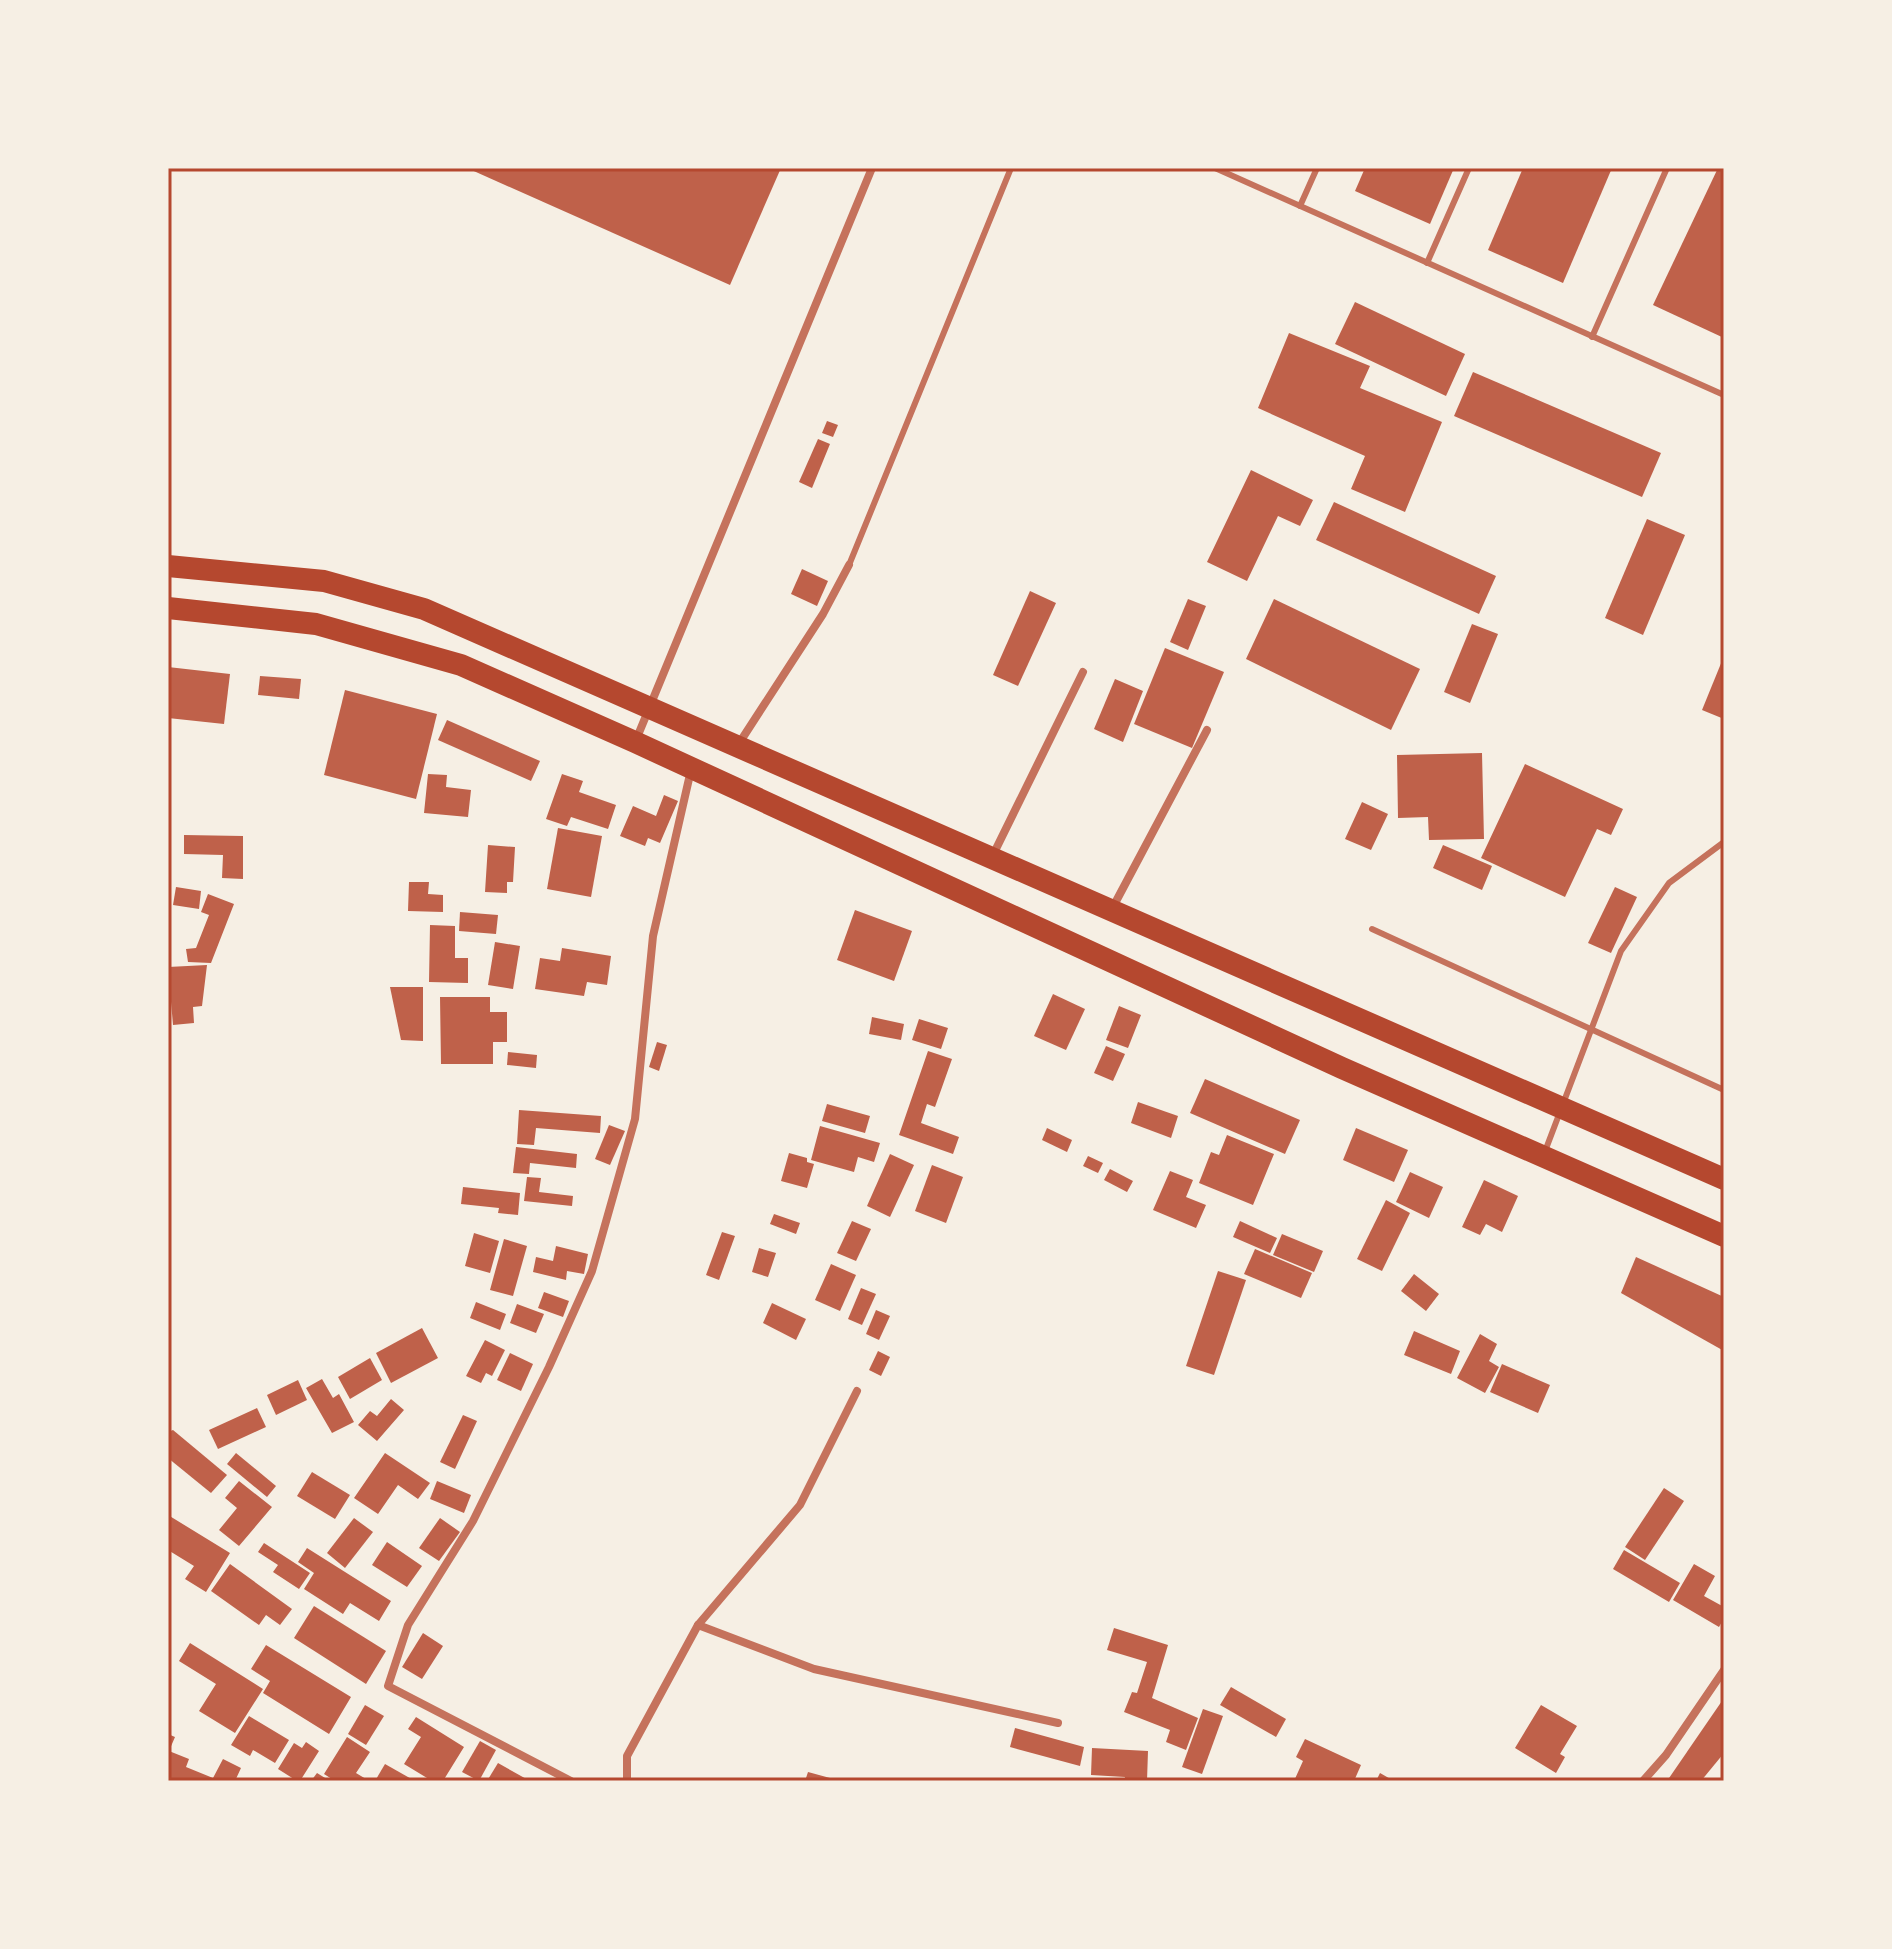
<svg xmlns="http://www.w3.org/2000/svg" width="1892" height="1949" viewBox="0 0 1892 1949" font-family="'Space Grotesk',sans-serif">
	<rect width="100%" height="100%" fill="#f6efe4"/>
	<!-- building -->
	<g fill="#bf614a">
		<path d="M467,168h314l-51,117z"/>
		<path d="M1365,168h89l-24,56 -75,-33z"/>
		<path d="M1523,168h89l-49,115 -75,-33z"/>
		<path d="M1718,168h6v170l-71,-33z"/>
		<path d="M1355,302l110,52 -19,42 -111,-52z"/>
		<path d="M1289,333l81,33 -10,22 82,34 -37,90 -54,-23 14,-33 -107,-48z"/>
		<path d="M1473,372l188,81 -19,44 -188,-81z"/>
		<path d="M827,421l11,4 -5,12 -11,-4z"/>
		<path d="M818,439l12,5 -18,44 -13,-6z"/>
		<path d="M1251,470l62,30 -13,26 -22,-10 -31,65 -40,-19z"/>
		<path d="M1334,502l162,74 -17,38 -163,-74z"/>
		<path d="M1647,519l38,16 -42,100 -38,-17z"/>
		<path d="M802,569l26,12 -11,25 -26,-12z"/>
		<path d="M1030,591l26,12 -38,83 -25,-11z"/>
		<path d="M1188,599l18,7 -18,44 -18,-8z"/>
		<path d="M1274,599l146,70 -29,61 -145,-71z"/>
		<path d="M1472,624l26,10 -28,69 -26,-11z"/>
		<path d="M1165,648l59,24 -32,76 -58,-24z"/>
		<path d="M1724,656v63l-22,-9z"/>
		<path d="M168,667l62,7 -6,50 -56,-6z"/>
		<path d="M260,676l41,3 -2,20 -41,-4z"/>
		<path d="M1115,679l28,12 -20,51 -29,-13z"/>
		<path d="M345,690l92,24 -21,85 -92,-24z"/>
		<path d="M447,720l93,41 -9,20 -93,-41z"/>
		<path d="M1482,753l2,86 -55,1 -1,-23 -30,1 -1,-63z"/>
		<path d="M1525,764l98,45 -12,26 -14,-6 -32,68 -84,-39z"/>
		<path d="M428,774l19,1 -1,12 25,3 -3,27 -44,-4z"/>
		<path d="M562,774l21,7 -4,11 37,13 -8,24 -37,-12 -4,9 -21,-7z"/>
		<path d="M664,795l14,6 -18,42 -12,-5 -3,8 -25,-10 13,-30 23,10z"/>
		<path d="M1362,802l26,12 -17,36 -26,-11z"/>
		<path d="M558,828l44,8 -11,61 -44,-8z"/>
		<path d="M184,835l59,1v43l-21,-1 1,-23 -39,-1z"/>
		<path d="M488,845l27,2 -2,35h-6v11l-22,-1z"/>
		<path d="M1443,845l49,21 -10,24 -49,-22z"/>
		<path d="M409,882h20l-1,12 15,1v17l-35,-1z"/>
		<path d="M176,887l25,4 -2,18 -26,-4z"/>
		<path d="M1615,887l22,10 -26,56 -23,-10z"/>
		<path d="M208,894l26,10 -23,59 -23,-1 -2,-13 10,-1 13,-33 -8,-3z"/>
		<path d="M855,910l57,21 -18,50 -57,-21z"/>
		<path d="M460,912l38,3 -2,19 -37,-3z"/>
		<path d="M430,925l25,1v32h13v25l-39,-1z"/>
		<path d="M495,942l25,4 -7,43 -25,-4z"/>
		<path d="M562,948l49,8 -4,29 -20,-3 -3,14 -49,-7 5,-31 20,3z"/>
		<path d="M207,965l-5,41 -9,1 1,16 -21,2 -5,-58z"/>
		<path d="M390,987h33v54l-22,-1z"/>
		<path d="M1053,994l32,15 -19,41 -32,-14z"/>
		<path d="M440,997h50v15h17v30h-14v22h-52z"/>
		<path d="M1119,1006l22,9 -13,33 -22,-8z"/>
		<path d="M872,1017l32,7 -3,16 -32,-6z"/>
		<path d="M919,1019l29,9 -7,21 -29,-9z"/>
		<path d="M657,1042l10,3 -8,26 -10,-4z"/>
		<path d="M1106,1046l19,8 -12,27 -19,-8z"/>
		<path d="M928,1051l24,8 -17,48 -8,-3 -6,19 38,14 -6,17 -54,-19z"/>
		<path d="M508,1052l29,3 -1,13 -29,-3z"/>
		<path d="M1205,1079l95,41 -15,34 -95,-41z"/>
		<path d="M1138,1102l40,14 -7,22 -40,-15z"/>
		<path d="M827,1104l43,12 -5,17 -43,-12z"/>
		<path d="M519,1110l82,6 -1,17 -64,-5 -2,17 -17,-1z"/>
		<path d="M609,1125l16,6 -15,34 -15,-6z"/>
		<path d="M820,1126l60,17 -6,19 -16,-5 -4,15 -43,-12z"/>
		<path d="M1047,1128l25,12 -5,12 -25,-12z"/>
		<path d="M1356,1128l52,22 -14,32 -51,-22z"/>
		<path d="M1227,1135l47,19 -21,51 -54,-22 12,-31 8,3z"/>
		<path d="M516,1147l61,7 -1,14 -46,-5 -1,11 -16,-1z"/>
		<path d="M789,1153l18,5v4l7,2 -7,24 -26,-7z"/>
		<path d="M890,1154l24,11 -24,52 -23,-11z"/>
		<path d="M1088,1156l15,7 -5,10 -15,-7z"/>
		<path d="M932,1165l31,12 -17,46 -31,-12z"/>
		<path d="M1110,1169l23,12 -6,11 -23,-12z"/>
		<path d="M1170,1171l23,9 -7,17 20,8 -10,23 -43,-18z"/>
		<path d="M1410,1172l33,15 -14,31 -33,-16z"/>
		<path d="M527,1177l14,1 -2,14 34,4 -1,10 -48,-5z"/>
		<path d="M1484,1180l34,16 -16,36 -16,-8 -6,11 -18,-8z"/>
		<path d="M463,1187l57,6 -2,22 -20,-2 1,-5 -38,-4z"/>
		<path d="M1386,1200l24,13 -28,58 -25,-12z"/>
		<path d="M774,1214l26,9 -4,11 -26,-10z"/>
		<path d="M852,1221l19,8 -15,32 -19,-8z"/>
		<path d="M1240,1221l37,17 -7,15 -37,-16z"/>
		<path d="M722,1232l13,4 -16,44 -13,-5z"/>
		<path d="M474,1233l25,8 -9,32 -25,-7z"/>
		<path d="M1282,1234l41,17 -9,21 -41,-17z"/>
		<path d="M504,1239l23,7 -14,50 -23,-6z"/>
		<path d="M556,1246l32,8 -4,20 -17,-3 -1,9 -33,-8 3,-15 17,4z"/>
		<path d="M759,1248l17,5 -8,24 -16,-5z"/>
		<path d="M1255,1249l57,24 -11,25 -57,-24z"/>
		<path d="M1636,1257l88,40v54l-103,-58z"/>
		<path d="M831,1264l25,11 -16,36 -25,-11z"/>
		<path d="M1218,1271l28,9 -32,95 -28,-9z"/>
		<path d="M1414,1274l25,20 -13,17 -25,-20z"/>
		<path d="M861,1288l15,6 -14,31 -14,-6z"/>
		<path d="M544,1292l25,9 -6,16 -25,-9z"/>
		<path d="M476,1302l30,12 -6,16 -30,-12z"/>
		<path d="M772,1303l34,16 -10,21 -33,-17z"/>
		<path d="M517,1304l27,10 -8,19 -26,-10z"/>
		<path d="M876,1310l14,6 -11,24 -13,-6z"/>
		<path d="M422,1328l16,30 -47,25 -15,-30z"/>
		<path d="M1414,1331l46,20 -9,23 -47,-19z"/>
		<path d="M1480,1334l17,10 -8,17 10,6 -14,26 -28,-15z"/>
		<path d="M485,1340l20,10 -13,26 -6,-3 -5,10 -15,-7z"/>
		<path d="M878,1351l12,6 -9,19 -12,-6z"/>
		<path d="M510,1353l23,11 -12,27 -24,-11z"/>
		<path d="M370,1358l12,22 -32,19 -12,-22z"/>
		<path d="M1502,1364l48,21 -12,28 -48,-21z"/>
		<path d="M322,1379l11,19 6,-4 15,28 -22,11 -26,-45z"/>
		<path d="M298,1380l9,20 -31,15 -9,-20z"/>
		<path d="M391,1399l13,11 -27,31 -19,-16 12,-14 7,5z"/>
		<path d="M257,1408l9,19 -48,22 -9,-19z"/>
		<path d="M463,1415l14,6 -22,48 -15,-7z"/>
		<path d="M173,1430l54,45 -16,18 -43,-35v-26z"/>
		<path d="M236,1453l40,33 -9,11 -40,-33z"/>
		<path d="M385,1453l45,30 -12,16 -20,-14 -20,29 -24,-16z"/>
		<path d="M312,1472l38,23 -15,24 -38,-23z"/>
		<path d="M239,1481l33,26 -33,39 -20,-16 18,-22 -12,-10z"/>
		<path d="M437,1481l34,14 -7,18 -34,-14z"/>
		<path d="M1664,1488l20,13 -39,59 -20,-13z"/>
		<path d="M168,1515l62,38 -24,39 -21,-13 9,-13 -26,-16z"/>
		<path d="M354,1518l19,14 -28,36 -18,-15z"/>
		<path d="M440,1518l20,14 -21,29 -20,-13z"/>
		<path d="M387,1542l35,24 -15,21 -35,-22z"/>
		<path d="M264,1543l46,30 -11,16 -26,-17 5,-7 -20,-13z"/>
		<path d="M307,1548l84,53 -12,20 -29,-18 -7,11 -39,-25 10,-16 -16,-11z"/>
		<path d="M1624,1550l56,33 -11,19 -56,-33z"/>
		<path d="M230,1564l62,45 -12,16 -14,-10 -7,10 -48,-34z"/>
		<path d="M1694,1564l21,12 -11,20 20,11v11l-5,9 -46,-27z"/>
		<path d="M314,1606l72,45 -20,33 -72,-46z"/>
		<path d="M1114,1628l54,17 -16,53 46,20 -12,32 -20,-8 4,-12 -46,-18 8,-20 5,1 10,-31 -40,-12z"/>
		<path d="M423,1633l20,13 -21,33 -20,-12z"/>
		<path d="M190,1643l73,46 -28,44 -36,-22 17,-27 -37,-23z"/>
		<path d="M266,1645l85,52 -22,37 -66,-41 7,-12 -19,-12z"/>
		<path d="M1231,1687l55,32 -10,18 -56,-32z"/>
		<path d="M1724,1698v55l-23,28h-34z"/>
		<path d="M365,1705l19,11 -18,29 -18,-11z"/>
		<path d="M1541,1705l36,21 -17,28 5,3 -9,16 -41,-25z"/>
		<path d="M1203,1709l20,7 -21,58 -20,-7z"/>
		<path d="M249,1716l40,24 -14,23 -22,-13 -3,6 -19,-11z"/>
		<path d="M416,1717l48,30 -21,34h-11l-28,-17 17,-27 -13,-8z"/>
		<path d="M1015,1728l69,19 -4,19 -70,-19z"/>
		<path d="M168,1734l7,3 -6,14 20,8 -3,8 27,11 10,-19 18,9 -6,13 -67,-1z"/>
		<path d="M347,1737l23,15 -14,21 10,6 -1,2h-30l-11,-7z"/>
		<path d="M1305,1739l56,26 -7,16h-60l9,-20 -7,-4z"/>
		<path d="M480,1741l16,9 -17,31 -17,-9z"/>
		<path d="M306,1742l13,9 -19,30h-3l-19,-12 16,-26 8,5z"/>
		<path d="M1092,1748l56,3 -1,30h-23l1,-4 -34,-2z"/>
		<path d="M498,1763l32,18h-43z"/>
		<path d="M385,1764l30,17h-40z"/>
		<path d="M808,1772l22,6 -1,3h-24z"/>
		<path d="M317,1773l13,8h-19z"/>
		<path d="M1380,1773l14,8h-18z"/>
	</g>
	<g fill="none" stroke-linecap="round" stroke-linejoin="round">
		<!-- service -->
		<g stroke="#c5725c" stroke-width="6">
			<path d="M1215,168l509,227"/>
			<path d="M1300,206l17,-38"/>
			<path d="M1427,263l42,-95"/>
			<path d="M1592,337l75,-169"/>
			<path d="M849,565l162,-397"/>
			<path d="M1372,929l352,161"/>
			<path d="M1544,1154l77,-203 48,-68 55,-41"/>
		</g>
		<!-- minor -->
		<g stroke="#c5725c" stroke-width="8">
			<path d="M636,740l236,-572"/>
			<path d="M738,745l85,-131 26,-49"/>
			<path d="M993,855l90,-183"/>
			<path d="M1113,907l94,-177"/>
			<path d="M698,1625l116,44 244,54"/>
			<path d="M571,1781l-183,-95 20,-61 65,-104 76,-154 43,-96 43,-152 18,-183 38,-166"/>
			<path d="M627,1781v-25l71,-131 102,-120 57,-114"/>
			<path d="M1643,1781l23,-26 58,-85"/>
		</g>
		<!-- trunk -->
		<g stroke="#b5482f" stroke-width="22">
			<path d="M168,566l156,15 100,28 1300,570"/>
			<path d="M168,608l148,16 145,41 174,77 707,326 382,168"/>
		</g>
	</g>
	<!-- border -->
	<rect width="1892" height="1949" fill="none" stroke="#f6efe4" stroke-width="340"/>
	<rect x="170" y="170" width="1552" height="1609" fill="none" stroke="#b5482f" stroke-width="3"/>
</svg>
